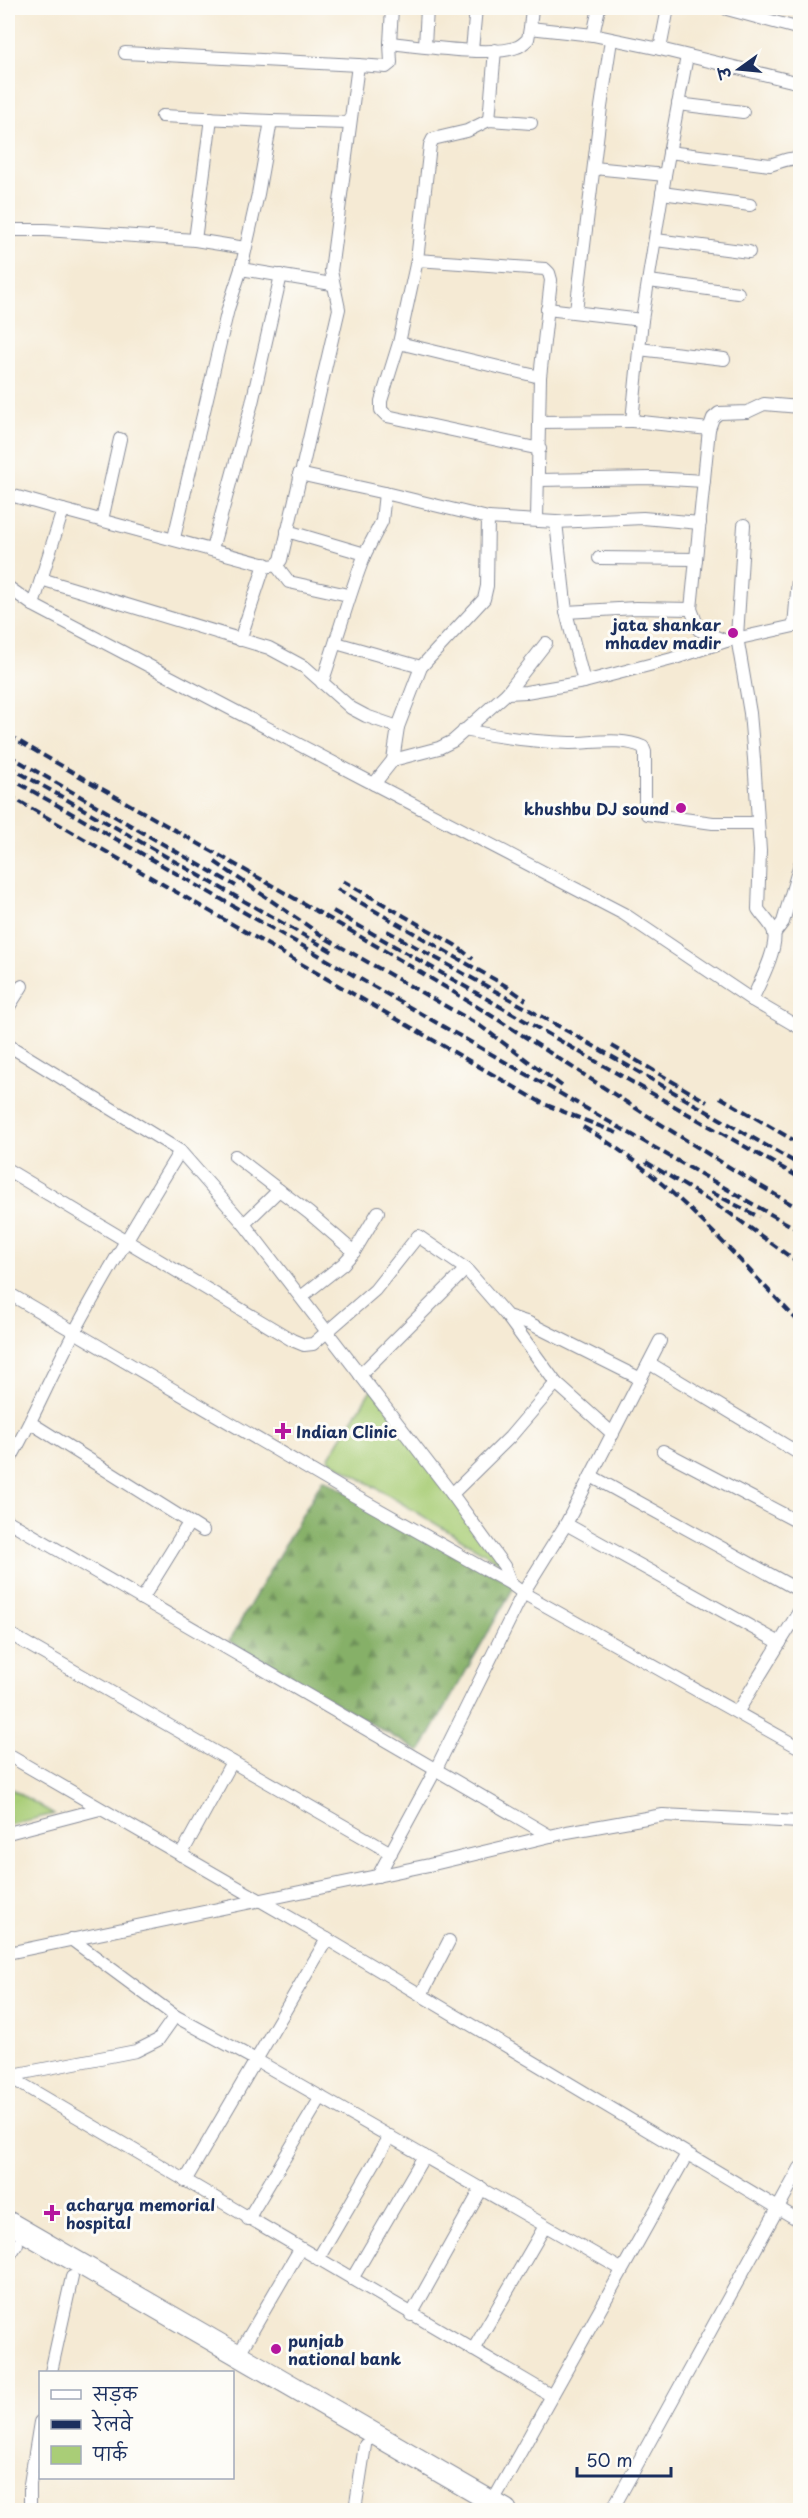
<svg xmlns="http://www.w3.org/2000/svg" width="808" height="2518" viewBox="0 0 808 2518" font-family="'Playpen Sans','Playpen Sans Deva',sans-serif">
	<defs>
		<pattern id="forest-firs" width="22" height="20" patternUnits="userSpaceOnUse" patternTransform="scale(1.5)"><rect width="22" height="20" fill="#86b068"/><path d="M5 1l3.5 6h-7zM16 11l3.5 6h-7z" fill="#6d9059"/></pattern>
	</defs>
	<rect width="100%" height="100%" fill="#fdfcf7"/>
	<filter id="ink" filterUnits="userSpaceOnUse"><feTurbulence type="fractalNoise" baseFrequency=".0167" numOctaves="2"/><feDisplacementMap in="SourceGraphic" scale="12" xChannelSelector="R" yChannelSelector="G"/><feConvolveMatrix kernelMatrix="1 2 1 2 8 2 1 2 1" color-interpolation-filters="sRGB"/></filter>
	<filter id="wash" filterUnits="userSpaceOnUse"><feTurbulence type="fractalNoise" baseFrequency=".008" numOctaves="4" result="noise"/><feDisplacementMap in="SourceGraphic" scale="24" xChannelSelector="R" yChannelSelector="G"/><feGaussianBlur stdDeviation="1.35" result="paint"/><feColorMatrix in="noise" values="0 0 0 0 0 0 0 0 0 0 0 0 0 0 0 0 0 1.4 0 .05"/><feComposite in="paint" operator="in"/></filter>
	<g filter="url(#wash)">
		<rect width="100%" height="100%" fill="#f5ead4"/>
		<!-- green -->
		<g fill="#a9cd77" stroke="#627e6a" stroke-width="1.5">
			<path d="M372,1388l142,183 -186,-112z"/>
			<path d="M8,1787l46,27 -46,11z"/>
		</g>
		<!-- forest -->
		<path fill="url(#forest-firs)" stroke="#507063" stroke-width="1.5" d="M323,1479l192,106 -95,167 -191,-111z"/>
	</g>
	<g filter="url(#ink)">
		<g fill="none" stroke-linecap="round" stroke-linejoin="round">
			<!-- minor casing -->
			<g stroke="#888c99" stroke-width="14">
				<g id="minor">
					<path d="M668,8l-8,41 140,34"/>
					<path d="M727,9l73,20"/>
					<path d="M530,28l2,-20"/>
					<path d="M593,35l6,-27"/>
					<path d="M390,43l2,-35"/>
					<path d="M425,46l2,-38"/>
					<path d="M472,50l4,-42"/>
					<path d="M125,53l233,12"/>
					<path d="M678,104l65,8"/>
					<path d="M162,116l109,5"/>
					<path d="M489,120l6,-70"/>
					<path d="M669,152l101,13c11,-3 18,-8 30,-6"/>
					<path d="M594,168l71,7"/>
					<path d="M662,193l88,12"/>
					<path d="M8,230h37l150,10 50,8"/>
					<path d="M195,240l16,-122"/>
					<path d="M656,240l93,12"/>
					<path d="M417,260l13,-115 3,-6 34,-8 22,-11 42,3"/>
					<path d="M241,269l17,-75 13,-73 79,2"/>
					<path d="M649,281l89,12"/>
					<path d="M547,309l95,11 23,-145 22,-119"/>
					<path d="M576,311l25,-204 10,-67"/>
					<path d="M399,343l141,34"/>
					<path d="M639,349l85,10"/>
					<path d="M632,421l77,8"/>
					<path d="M540,422l92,-1 10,-101"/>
					<path d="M299,474l86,19"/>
					<path d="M539,480l113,-2 52,3"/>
					<path d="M14,496l49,14"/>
					<path d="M537,519l3,-142 11,-97 -2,-7 -4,-4 -128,-9 -18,83 -18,58v9l6,6 153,33"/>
					<path d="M102,520l18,-81"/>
					<path d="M744,525l-7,112 13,76 4,46 6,92 -2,58c5,8 13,14 16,23 4,17 -15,52 -22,68"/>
					<path d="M287,531l78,23 17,-33 3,-28 103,25"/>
					<path d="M174,538l54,-229 13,-40 91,15"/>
					<path d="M212,549l40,-146 29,-128"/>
					<path d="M599,558l97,1"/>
					<path d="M276,565l13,17 59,13"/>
					<path d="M41,579l228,69 37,20 45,40 15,8 32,11"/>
					<path d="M8,587l25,18 341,179"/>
					<path d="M33,605l30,-95 207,56 6,-1 5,-5 58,-251 -8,-38 27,-206 28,2 5,-4 -1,-20c28,3 105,14 127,4 4,-1 8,-5 11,-8l2,-11 63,7 67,14"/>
					<path d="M566,612l70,-4 55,1"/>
					<path d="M799,625l-5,1 6,-70"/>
					<path d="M794,626l-68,15 -27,-11 -8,-21 18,-180 4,-11 6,-5 28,-1 17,-8 36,3"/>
					<path d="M240,640l25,-76"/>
					<path d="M726,641l-54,18 -88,23 -58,10 -19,1 -54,48 -14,7 -46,12 -19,24 250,130 128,86 48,28"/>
					<path d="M336,643l85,24"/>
					<path d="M584,682l-18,-70 -10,-90 87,-4 57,5"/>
					<path d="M322,683c15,-43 26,-86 43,-129"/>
					<path d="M507,693l39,-50"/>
					<path d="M464,730c35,7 70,12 106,13 24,0 51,-6 73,4l2,5v55l2,7 66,9h45"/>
					<path d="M393,760l5,-33 23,-60 63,-68 3,-13 1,-68 68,4"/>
					<path d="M774,934l9,-12 17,-58"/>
					<path d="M8,1008l14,-22"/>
					<path d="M8,1045l172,106 64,73 208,270 52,72 7,18"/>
					<path d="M235,1156l74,57 45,39"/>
					<path d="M8,1170l284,170 12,5 9,-1 62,-54 43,-54 48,33 41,47 22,7 112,56"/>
					<path d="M244,1224l35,-34"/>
					<path d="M8,1293l345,202 158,89 12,9 277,155"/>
					<path d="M301,1297l42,-33 11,-12 24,-40"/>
					<path d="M507,1316l49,67 57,51"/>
					<path d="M649,1363l151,91"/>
					<path d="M360,1375l106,-106"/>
					<path d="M31,1423l172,108"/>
					<path d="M663,1451l137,72"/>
					<path d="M8,1463c25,-43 44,-90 68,-134 33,-61 68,-119 104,-178"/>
					<path d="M591,1476l209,115"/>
					<path d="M452,1494l58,-57 46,-54"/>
					<path d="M8,1521l542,315"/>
					<path d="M566,1524l214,119"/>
					<path d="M142,1599l47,-76"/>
					<path d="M8,1633l383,220"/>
					<path d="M738,1711l62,-101"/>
					<path d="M8,1755l319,184 473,282"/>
					<path d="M8,1833l92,-24"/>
					<path d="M181,1855l51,-93"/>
					<path d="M378,1876l58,-107 87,-176 43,-69 94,-183"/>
					<path d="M71,1939l104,77 81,44 365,209"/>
					<path d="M8,1953l421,-88 138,-33 96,-17 137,7"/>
					<path d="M421,1995l28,-54"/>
					<path d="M8,2076l544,320"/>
					<path d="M8,2076l128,-25 22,-11 17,-24"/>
					<path d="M185,2181l142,-242"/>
					<path d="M248,2219l73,-122"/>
					<path d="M8,2258l9,-14"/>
					<path d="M318,2259l72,-123"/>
					<path d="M352,2279l72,-123"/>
					<path d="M411,2315l71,-127"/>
					<path d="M473,2350l72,-124"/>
					<path d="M237,2357l63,-108"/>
					<path d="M51,2372l21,-95"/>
					<path d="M492,2503l195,-349"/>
					<path d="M30,2510v-26l10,-62"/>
					<path d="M355,2510l10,-65"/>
					<path d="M612,2510l188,-342"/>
				</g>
			</g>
			<!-- trunk casing -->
			<g stroke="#888c99" stroke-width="23">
				<path id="trunk" d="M8,2222l498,288"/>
			</g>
			<!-- minor -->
			<use href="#minor" stroke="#fff" stroke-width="12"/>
			<!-- trunk -->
			<use href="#trunk" stroke="#fff" stroke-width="21"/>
			<!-- rail -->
			<g stroke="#1b2f5e" stroke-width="4" stroke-dasharray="9 4.5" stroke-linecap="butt">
				<path d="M8,735c147,85 297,167 442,255 118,72 231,151 350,219"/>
				<path d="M8,755l228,131"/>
				<path d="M8,766l325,186"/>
				<path d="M8,777l792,454"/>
				<path d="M8,795l536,309 73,29"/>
				<path d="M215,862l112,77 152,86 83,61"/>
				<path d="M343,881l112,64 18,14"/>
				<path d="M337,889l169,97 20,14"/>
				<path d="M333,911l467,267"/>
				<path d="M387,931l184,102 229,132"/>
				<path d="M612,1046l95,56"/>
				<path d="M720,1097l80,47"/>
				<path d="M583,1127c85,48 149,127 217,196"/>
				<path d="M646,1162l82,50 72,52"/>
				<path d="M711,1192l48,25"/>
			</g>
		</g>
	</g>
	<!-- markers -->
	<g fill="#b5179e" stroke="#fdfcf7" stroke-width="2">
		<circle cx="733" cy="633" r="6"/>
		<circle cx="681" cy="808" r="6"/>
		<path d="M280 1422h6v6h6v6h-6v6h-6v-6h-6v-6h6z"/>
		<path d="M49 2204h6v6h6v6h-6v6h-6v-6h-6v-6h6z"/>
		<circle cx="276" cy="2349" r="6"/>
	</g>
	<g text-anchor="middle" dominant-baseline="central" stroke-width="6" stroke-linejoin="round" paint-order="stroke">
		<!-- poi labels -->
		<g font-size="16" font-weight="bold" fill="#1b2f5e" stroke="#fdfcf7" text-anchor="start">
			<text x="721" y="624" text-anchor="end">jata shankar<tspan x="721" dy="18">mhadev madir</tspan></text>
			<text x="669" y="808" text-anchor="end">khushbu DJ sound</text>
			<text x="296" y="1431">Indian Clinic</text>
			<text x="66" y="2204">acharya memorial<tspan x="66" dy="18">hospital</tspan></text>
			<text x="288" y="2340">punjab<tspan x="288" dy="18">national bank</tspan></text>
		</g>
	</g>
	<!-- margin -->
	<rect width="808" height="2518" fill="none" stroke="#fdfcf7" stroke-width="30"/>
	<!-- legend -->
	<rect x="39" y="2371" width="195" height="108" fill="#fdfcf7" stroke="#a3aaba" stroke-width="1.5"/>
	<rect x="51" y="2390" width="30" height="9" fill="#ffffff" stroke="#a3aaba" stroke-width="1.5"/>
	<text x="93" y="2401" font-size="18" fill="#1b2f5e">सड़क</text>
	<rect x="51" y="2420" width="30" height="9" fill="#1b2f5e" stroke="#a3aaba" stroke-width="1.5"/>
	<text x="93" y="2431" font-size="18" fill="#1b2f5e">रेलवे</text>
	<rect x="51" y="2446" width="30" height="18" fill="#a9cd77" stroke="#a3aaba" stroke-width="1.5"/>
	<text x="93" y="2461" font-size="18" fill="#1b2f5e">पार्क</text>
	<!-- north arrow -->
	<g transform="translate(739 69) rotate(255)" stroke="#fdfcf7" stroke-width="4.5" paint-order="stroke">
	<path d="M0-4.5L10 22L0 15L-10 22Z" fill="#1b2f5e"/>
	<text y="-9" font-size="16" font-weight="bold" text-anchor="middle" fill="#1b2f5e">उ</text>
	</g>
	<!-- scale -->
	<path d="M577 2467v9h94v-9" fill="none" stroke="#1b2f5e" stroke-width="3"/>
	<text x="586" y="2467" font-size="18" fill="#1b2f5e" stroke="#fdfcf7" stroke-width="4.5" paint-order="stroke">50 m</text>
</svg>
